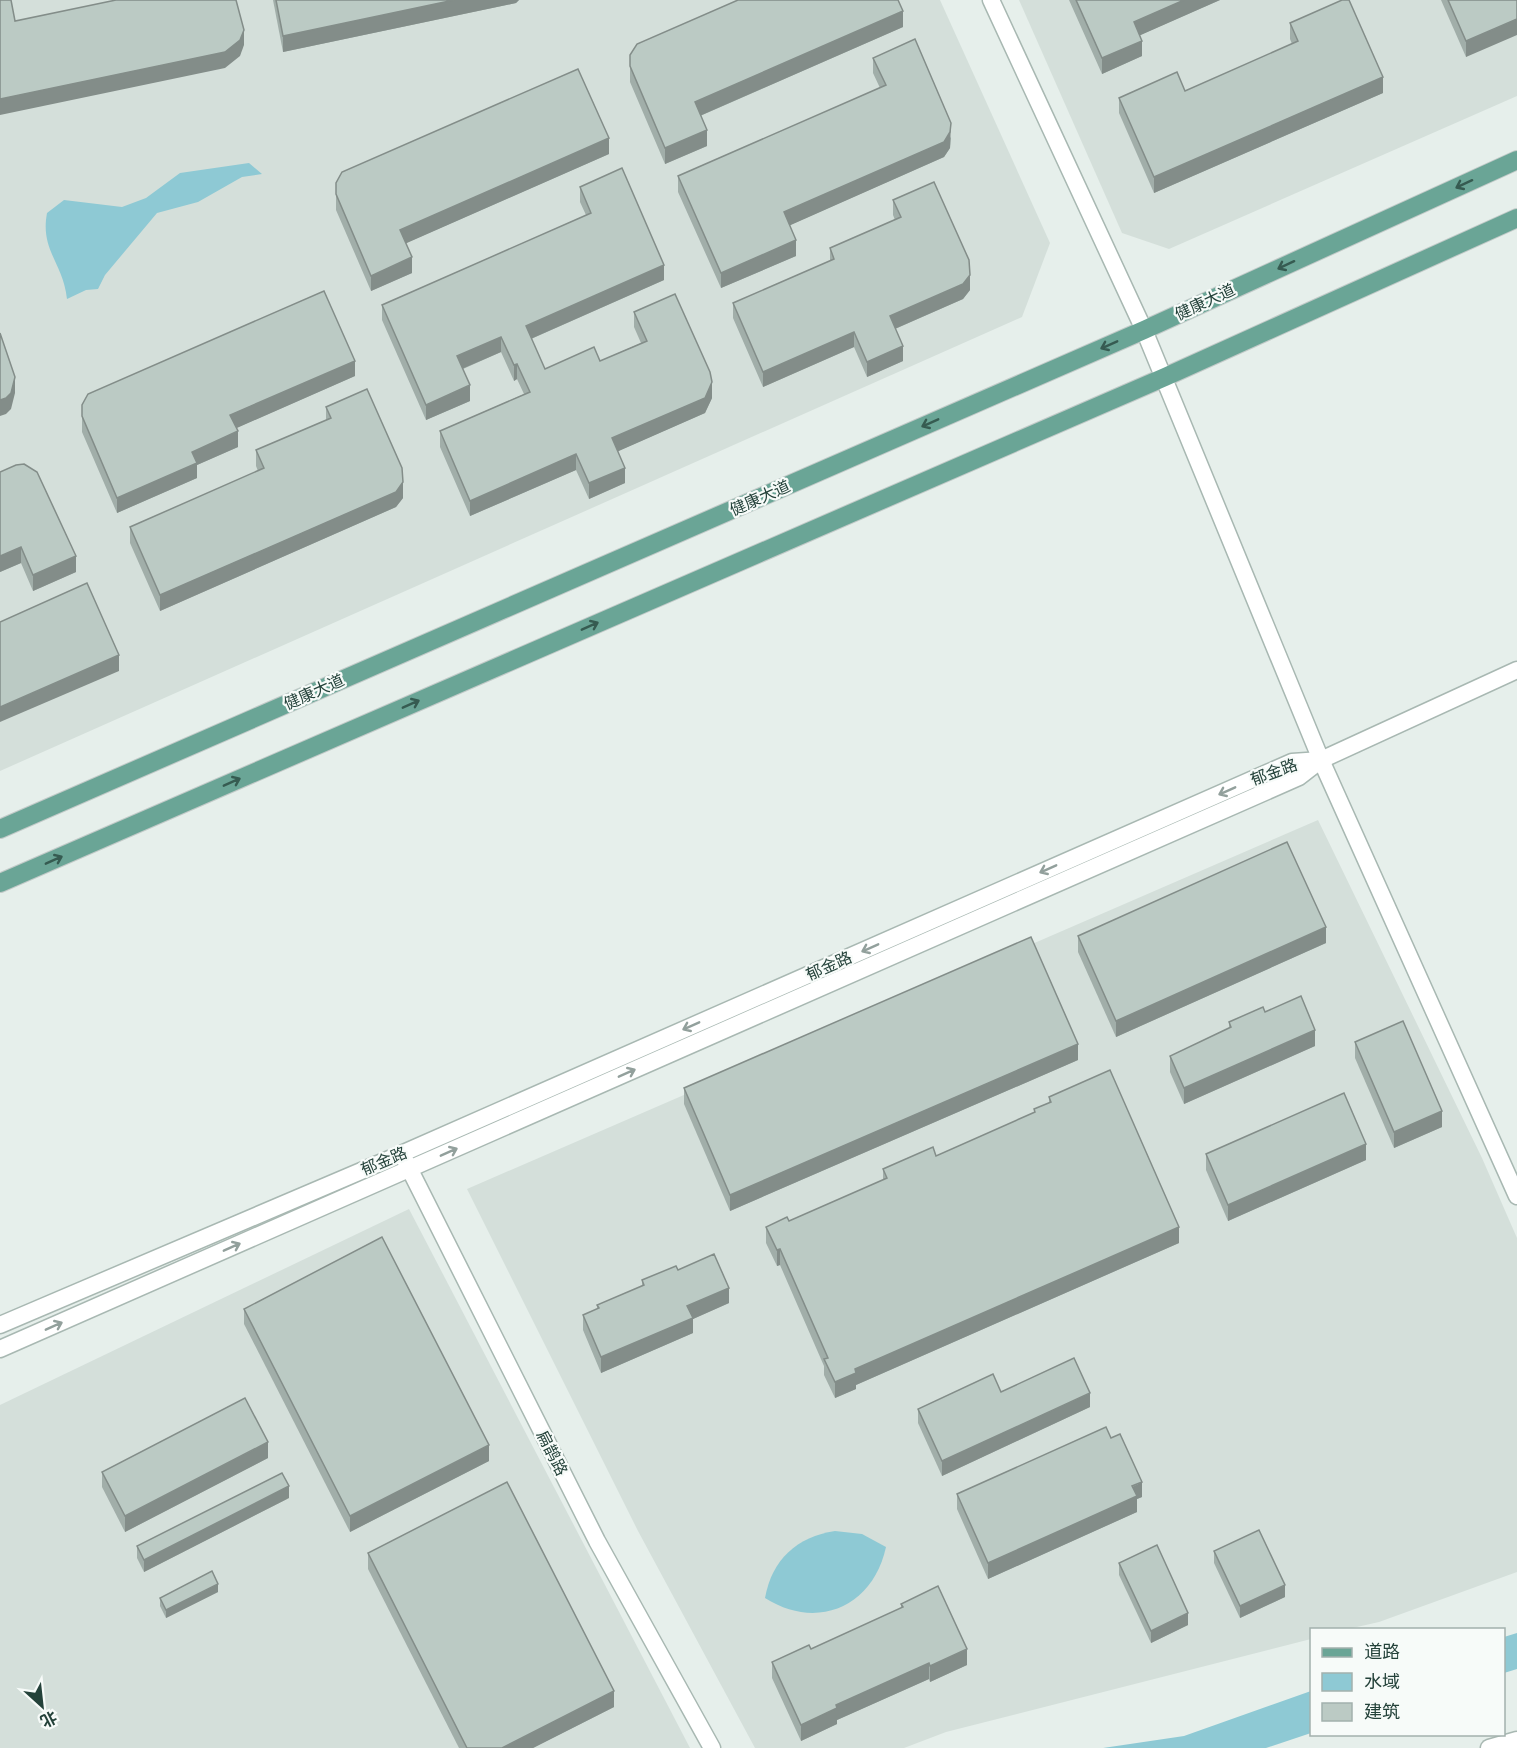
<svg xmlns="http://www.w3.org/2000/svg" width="1517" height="1748" viewBox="0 0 1517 1748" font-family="Cabin,'Noto Sans SC',sans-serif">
	<rect width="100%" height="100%" fill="#e6efeb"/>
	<!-- built -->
	<g fill="#d4dfda">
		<path d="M0,0h940l110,243 -28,74 -1022,454z"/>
		<path d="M1019,0h498v96l-348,153 -47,-16z"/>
		<path d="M1318,820l164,338 35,80v334l-138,50 -31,7 -36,1 -1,9 -365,93 -42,16h-149l-117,-217 -171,-342z"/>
		<path d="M409,1209l281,539h-690v-343z"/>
	</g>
	<!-- water -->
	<g fill="#8ec9d4">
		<path d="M249,163l13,11 -20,3 -44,25 -41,11 -52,62 -7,14 -12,1 -19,9c-4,-37 -27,-48 -20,-86l17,-13 58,7 24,-9 34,-25z"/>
		<path d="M835,1531l27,3 24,13c-13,60 -69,84 -121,51 7,-39 32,-61 70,-67z"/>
		<path d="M1517,1633v36l-13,4v-36z"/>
		<path d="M1311,1691v42l-45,15h-163l81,-12z"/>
	</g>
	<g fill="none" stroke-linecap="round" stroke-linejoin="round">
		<!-- minor casing -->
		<g stroke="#a8b8b2" stroke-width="19">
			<g id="minor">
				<path d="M991,0l153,330 177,430 196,436"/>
				<path d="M405,1160l192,381 115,207"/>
				<path d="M0,1325l401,-171 891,-392 29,-2"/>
				<path d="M0,1349l1299,-572 22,-17 196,-90"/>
				<path d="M1489,1748l28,-8"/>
			</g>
		</g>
		<!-- major casing -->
		<g stroke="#c2cac8" stroke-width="20">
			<g id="major">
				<path d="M0,829l1144,-499 373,-170"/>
				<path d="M0,883l1165,-506 352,-159"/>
			</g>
		</g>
		<!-- minor -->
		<use href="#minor" stroke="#fff" stroke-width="16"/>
		<!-- major -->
		<use href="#major" stroke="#6aa596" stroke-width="18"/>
	</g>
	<!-- wall -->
	<g fill="#a1aea9">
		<path d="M273,0h246l-3,3 -233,49z"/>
		<path d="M1069,0h151l-80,35 2,21 -40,18z"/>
		<path d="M1441,0h76l-51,57z"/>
		<path d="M1290,23l93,70 -229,100 -35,-80v-15l66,-7 107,-47 -2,-5z"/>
		<path d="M903,27l-203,89 7,30 -42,18 -35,-82v-27z"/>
		<path d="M873,58l78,80 -1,10 -6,9 -154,68 6,31 -75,32 -43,-96v-16l202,-88 -7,-15z"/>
		<path d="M609,154l-203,89 6,30 -41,18 -35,-81v-27z"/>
		<path d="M580,187l84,93 -133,59 14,30 55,-8 41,-18 -7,-16v-15l78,86 -7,15 -87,38 7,32 -36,16 -13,-29 -106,46 -30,-69v-16l84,-37 -7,-15 -3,2 -13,-29 -38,17 7,32 -44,19 -44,-100v-15l204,-90 -6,-13z"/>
		<path d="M893,200l77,90 -7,9 -68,30 8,32 -36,16 -13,-30 -91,40 -30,-69v-15l97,-42v-13l65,-28 -2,-5z"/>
		<path d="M355,376l-119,52 2,19 -41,18v13l-80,35 -35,-81v-27z"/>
		<path d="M326,407l77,91 -7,9 -236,104 -30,-68v-16l128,-56 -2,-5v-16l70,-30z"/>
		<path d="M0,472l76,100 -43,19 -12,-28 -21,9z"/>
		<path d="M1078,936l248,7 -210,94 -38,-85z"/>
		<path d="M1229,1022l86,24 -131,58 -14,-32v-16l59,-28z"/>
		<path d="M1355,1042l87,85 -48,21 -39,-90z"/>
		<path d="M1078,1060l-348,151 -46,-107v-16z"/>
		<path d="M1049,1097l130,146 -323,142v4l-21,9 -11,-23v-9l-44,-101 -3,1 -11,-23v-16l23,-6 94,-41v-11l53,-13 98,-43v-4l15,-6z"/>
		<path d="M1206,1154l160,6 -138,61 -22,-51z"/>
		<path d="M678,1270l51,33 -36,16v14l-92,40 -18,-43v-15l14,-6v-4l45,-19v-6z"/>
		<path d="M244,1309l245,152 -139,71 -106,-208z"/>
		<path d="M1001,1392l89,15 -148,69 -24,-53v-14z"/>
		<path d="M1111,1438l31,59 -5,2v13l-149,67 -31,-70v-15z"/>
		<path d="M268,1458l-143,74 -23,-45v-15z"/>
		<path d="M289,1498l-145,74 -7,-14v-12z"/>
		<path d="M1214,1551l71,46 -45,21 -26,-55z"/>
		<path d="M368,1553l246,154 -81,41h-74l-91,-179z"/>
		<path d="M1119,1563l69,62 -37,18 -32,-68z"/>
		<path d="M218,1592l-52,26 -6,-12v-8z"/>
		<path d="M901,1604l66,61 -37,17 -1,-3 -92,41v4l-36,17 -29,-63v-16l39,-13 90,-41z"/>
	</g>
	<!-- shaded-wall -->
	<g fill="#838d89">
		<path d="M454,0h65l-3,3 -233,49v-16z"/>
		<path d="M1184,0h36l-86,38v-16z"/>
		<path d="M903,11v16l-208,91v-16z"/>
		<path d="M1517,19v16l-51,22v-16z"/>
		<path d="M244,30v15l-4,11 -15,12 -225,47v-16z"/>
		<path d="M1142,41v15l-40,18v-16z"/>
		<path d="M1383,77v16l-229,100v-16z"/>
		<path d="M951,123l-1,25 -6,9 -160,71v-16z"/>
		<path d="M707,130v16l-42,18v-16z"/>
		<path d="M609,138v16l-209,92v-16z"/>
		<path d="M796,240v16l-75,32v-15z"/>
		<path d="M412,257v16l-41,18v-15z"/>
		<path d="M664,265v15l-138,61v-15z"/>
		<path d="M970,275v15l-7,9 -73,32v-15z"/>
		<path d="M854,332v15l-91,40v-15z"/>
		<path d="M501,337v15l-44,19v-15z"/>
		<path d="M903,346v15l-36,16v-15z"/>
		<path d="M355,361v15l-125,55v-16z"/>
		<path d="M517,364v15l-3,2v-16z"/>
		<path d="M15,377v16l-4,16 -5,5 -6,2v-16z"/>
		<path d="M712,382v16l-7,15 -93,41v-16z"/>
		<path d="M470,385v16l-44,19v-15z"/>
		<path d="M238,431v16l-41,18v13l-80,35v-15l75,-46z"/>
		<path d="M576,454v16l-106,46v-15z"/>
		<path d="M625,468v15l-36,16v-16z"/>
		<path d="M403,482v16l-7,9 -236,104v-16z"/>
		<path d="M21,547v16l-21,9v-16z"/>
		<path d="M76,556v16l-43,19v-16z"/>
		<path d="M119,655v16l-119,51v-15z"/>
		<path d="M1326,927v16l-210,94v-16z"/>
		<path d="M1315,1030v16l-131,58v-16z"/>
		<path d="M1078,1044v16l-348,151v-16z"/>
		<path d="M1442,1111v16l-48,21v-16z"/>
		<path d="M1366,1144v16l-138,61v-16z"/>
		<path d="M1179,1227v16l-323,142v4l-21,9v-16l20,-13z"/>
		<path d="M780,1249v16l-3,1v-16z"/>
		<path d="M729,1288v15l-36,16v14l-92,40v-16l86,-51z"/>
		<path d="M1090,1393v14l-148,69v-15z"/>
		<path d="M268,1442v16l-143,74v-16z"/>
		<path d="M489,1445v16l-139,71v-16z"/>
		<path d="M1142,1482v15l-5,2v13l-149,67v-16z"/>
		<path d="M289,1486v12l-145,74v-12z"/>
		<path d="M218,1584v8l-52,26v-8z"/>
		<path d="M1285,1585v12l-45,21v-12z"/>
		<path d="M1188,1613v12l-37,18v-12z"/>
		<path d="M967,1649v16l-37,17v-16z"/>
		<path d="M929,1663v16l-92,41v4l-36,17v-16l35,-20z"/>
		<path d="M614,1691v16l-81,41h-31z"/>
	</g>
	<!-- building -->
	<g fill="#bbcac4" stroke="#838d89" stroke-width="1.5">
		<path d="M0,0h11l4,21 101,-21h120l8,30 -4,10 -15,12 -225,47z"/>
		<path d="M276,0h178l-171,36z"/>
		<path d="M738,0h160l5,11 -208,91 12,28 -42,18 -35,-82v-11l7,-11z"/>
		<path d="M1076,0h108l-50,22 8,19 -40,17z"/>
		<path d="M1342,0h7l34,77 -229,100 -35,-79 58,-26 8,19 113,-50 -8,-18z"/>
		<path d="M1448,0h69v19l-51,22z"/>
		<path d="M915,39l36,84 -1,9 -6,10 -160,70 12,28 -75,33 -43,-97 208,-91 -13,-27z"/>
		<path d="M578,69l31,69 -209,92 12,27 -41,19 -35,-82v-11l6,-11z"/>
		<path d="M622,168l42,97 -138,61 19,43 49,-22 6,14 47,-20 -13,-29 41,-18 35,78 2,10 -7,16 -93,40 13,30 -36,15 -13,-29 -106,47 -30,-70 90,-39 -13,-28 -3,1 -13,-28 -44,19 13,29 -44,20 -44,-100 209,-92 -11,-26z"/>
		<path d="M934,182l35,78 1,15 -7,9 -73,32 13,30 -36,16 -13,-30 -91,40 -30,-69 101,-44 -4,-11 71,-31 -8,-17z"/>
		<path d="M324,291l31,70 -125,54 8,16 -46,21 5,11 -80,35 -35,-82v-11l6,-11z"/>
		<path d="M0,333l15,44 -4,16 -5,5 -6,2z"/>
		<path d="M367,389l35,79 1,14 -7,10 -236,103 -30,-68 134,-59 -8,-18 75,-32 -5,-11z"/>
		<path d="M24,464l13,8 39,84 -43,19 -12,-28 -21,9v-84l16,-7z"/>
		<path d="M87,583l32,72 -119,52v-85z"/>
		<path d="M1287,842l39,85 -210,94 -38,-85z"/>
		<path d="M1031,937l47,107 -348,151 -46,-107z"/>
		<path d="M1301,996l14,34 -131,58 -14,-32 61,-29 -2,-5 34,-15 2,5z"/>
		<path d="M1403,1021l39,90 -48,21 -39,-90z"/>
		<path d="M1110,1070l69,157 -324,142 1,4 -21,9 -11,-23 4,-1 -48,-109 -3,1 -11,-23 21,-10 2,4 98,-43 -4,-9 50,-22 3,9 99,-44 -1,-3 17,-7 -2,-5z"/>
		<path d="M1344,1093l22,51 -138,61 -22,-51z"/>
		<path d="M382,1237l107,208 -139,71 -106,-207z"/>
		<path d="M714,1254l15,34 -42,18 6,12 -92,39 -18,-42 16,-7 -2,-3 47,-20 -2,-5 34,-14 2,4z"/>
		<path d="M1074,1358l16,35 -148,68 -24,-52 75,-35 8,18z"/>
		<path d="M245,1398l23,44 -143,74 -23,-44z"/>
		<path d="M1106,1427l5,11 9,-4 22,48 -10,4 5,10 -149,67 -31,-69z"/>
		<path d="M282,1473l7,13 -145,74 -7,-14z"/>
		<path d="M507,1482l107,209 -112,57h-35l-99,-195z"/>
		<path d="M1259,1530l26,55 -45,21 -26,-55z"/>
		<path d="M1157,1545l31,68 -37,18 -32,-68z"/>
		<path d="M212,1571l6,13 -52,26 -6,-12z"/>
		<path d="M938,1586l29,63 -37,17 -1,-3 -93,42 1,3 -36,17 -29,-63 37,-17 2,4 92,-42 -2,-3z"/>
	</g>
	<!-- one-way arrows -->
	<defs><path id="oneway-shaft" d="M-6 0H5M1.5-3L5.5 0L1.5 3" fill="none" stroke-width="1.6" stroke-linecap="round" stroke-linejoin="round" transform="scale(1.5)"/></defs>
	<g stroke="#365b51">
		<use href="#oneway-shaft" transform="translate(1464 184) rotate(155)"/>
		<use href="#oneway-shaft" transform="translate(1286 265) rotate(155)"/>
		<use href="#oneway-shaft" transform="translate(1109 345) rotate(156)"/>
		<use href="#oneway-shaft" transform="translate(930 423) rotate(156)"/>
		<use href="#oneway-shaft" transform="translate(590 626) rotate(-24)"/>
		<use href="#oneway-shaft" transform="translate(411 704) rotate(-24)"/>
		<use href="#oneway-shaft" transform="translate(232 782) rotate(-24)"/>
		<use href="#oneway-shaft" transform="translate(54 860) rotate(-24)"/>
	</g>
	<g stroke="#92a09c">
		<use href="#oneway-shaft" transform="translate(1227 791) rotate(156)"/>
		<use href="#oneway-shaft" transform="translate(1048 869) rotate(156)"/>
		<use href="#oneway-shaft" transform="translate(870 948) rotate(156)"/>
		<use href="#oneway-shaft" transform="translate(691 1026) rotate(156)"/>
		<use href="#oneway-shaft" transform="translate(627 1073) rotate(-24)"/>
		<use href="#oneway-shaft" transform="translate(449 1152) rotate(-24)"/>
		<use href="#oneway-shaft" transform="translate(232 1247) rotate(-24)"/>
		<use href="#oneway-shaft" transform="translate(54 1326) rotate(-24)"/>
	</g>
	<g text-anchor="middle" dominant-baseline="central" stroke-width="4.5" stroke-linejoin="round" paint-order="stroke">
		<!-- street labels -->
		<g font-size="16" fill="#24423a" stroke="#f7fbf9">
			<text transform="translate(1205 302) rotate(-25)">健康大道</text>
			<text transform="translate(760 498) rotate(-24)">健康大道</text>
			<text transform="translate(314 692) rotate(-24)">健康大道</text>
			<text transform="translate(1274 772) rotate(-20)">郁金路</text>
			<text transform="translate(829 966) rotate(-24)">郁金路</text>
			<text transform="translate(384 1161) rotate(-23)">郁金路</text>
			<text transform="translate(552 1453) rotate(63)">扁鹊路</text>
		</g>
	</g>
	<!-- legend -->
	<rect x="1310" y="1628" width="195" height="108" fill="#f7fbf9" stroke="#a3b1ad" stroke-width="1.5"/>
	<rect x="1322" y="1648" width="30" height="9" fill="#6aa596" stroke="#a3b1ad" stroke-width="1.5"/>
	<text x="1364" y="1658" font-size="18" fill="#24423a">道路</text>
	<rect x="1322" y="1673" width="30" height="18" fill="#8ec9d4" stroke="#a3b1ad" stroke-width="1.5"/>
	<text x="1364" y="1688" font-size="18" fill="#24423a">水域</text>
	<rect x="1322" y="1703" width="30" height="18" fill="#bbcac4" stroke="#a3b1ad" stroke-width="1.5"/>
	<text x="1364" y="1718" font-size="18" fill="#24423a">建筑</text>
	<!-- north arrow -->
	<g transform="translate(42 1706) rotate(153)" stroke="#f7fbf9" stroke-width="4.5" paint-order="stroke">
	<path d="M0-4.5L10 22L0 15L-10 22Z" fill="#24423a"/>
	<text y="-9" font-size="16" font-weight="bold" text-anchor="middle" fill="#24423a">北</text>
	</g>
</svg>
